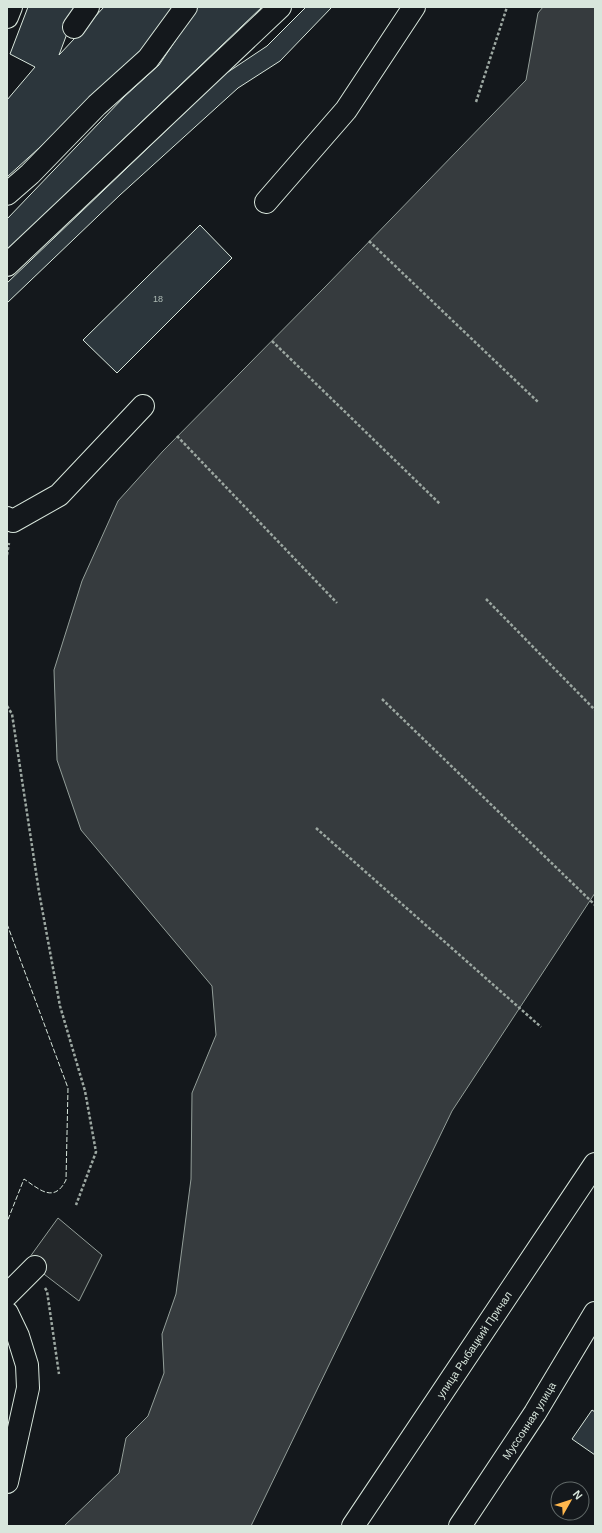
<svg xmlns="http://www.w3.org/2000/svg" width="602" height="1533" viewBox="0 0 602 1533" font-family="Helvetica,sans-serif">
	<rect width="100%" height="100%" fill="#14181c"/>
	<!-- parking -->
	<path fill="#24282b" stroke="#939e99" d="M58,1218l44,37 -23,46 -52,-40z"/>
	<!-- water -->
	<path fill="#363b3e" stroke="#939e99" d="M543,7h52v886l-143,218 -201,415h-187l55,-53 7,-35 22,-22 16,-43 -2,-39 14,-40 15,-115 1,-86 24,-58 -4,-49 -131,-156 -24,-70 -3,-90 28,-89 36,-80 45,-50 162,-164 201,-207 12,-67z"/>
	<!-- building -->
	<g fill="#2c363c" stroke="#d8e6dc">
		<path d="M28,7h49l-18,48 45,-48h70l-23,33 -81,80 -63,57v-77l28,-33 -25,-13z"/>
		<path d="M198,7h64l-255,243v-31l117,-122 35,-32z"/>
		<path d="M306,7h26l-52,54 -42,27 -118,107 -113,108v-20l218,-209 42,-28z"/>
		<path d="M200,225l32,33 -115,115 -34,-33z"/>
		<path d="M592,1410l3,2v43l-23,-16z"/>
	</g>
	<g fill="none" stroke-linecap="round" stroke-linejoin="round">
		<!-- minor casing -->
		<g stroke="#d8e6dc" stroke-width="24">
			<g id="minor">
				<path d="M7,17l4,-10"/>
				<path d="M74,27l14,-20"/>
				<path d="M7,194l23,-20 67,-69 51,-46 38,-52"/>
				<path d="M266,202l80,-92 68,-103"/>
				<path d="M7,265l273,-258"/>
				<path d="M7,518l6,3 46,-26 84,-89"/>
				<path d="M7,1295l28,-28"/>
				<path id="s1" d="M460,1526l75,-113 60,-100"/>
			</g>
		</g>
		<!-- major casing -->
		<g stroke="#d8e6dc" stroke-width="24">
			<g id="major">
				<path d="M7,1313l11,23 9,29 1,23 -21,94"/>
				<path id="s2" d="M353,1526l242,-362"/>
			</g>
		</g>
		<!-- path -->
		<g stroke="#9da8a2" stroke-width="2.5" stroke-dasharray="3 2" stroke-linecap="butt">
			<path d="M476,102l31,-95"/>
			<path d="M369,241l169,161"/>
			<path d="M272,341l168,163"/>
			<path d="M177,436l160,167"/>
			<path d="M7,555l2,-12"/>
			<path d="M486,599l109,111"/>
			<path d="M382,699l213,206"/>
			<path d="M7,706l5,8 27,178 21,114 25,85 11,61 -20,53"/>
			<path d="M316,828l225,199"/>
			<path d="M45,1288l2,3 12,83"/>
		</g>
		<!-- minor -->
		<use href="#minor" stroke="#14181c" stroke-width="22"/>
		<!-- major -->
		<use href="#major" stroke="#14181c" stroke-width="22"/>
		<!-- fence -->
		<path stroke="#d8e6dc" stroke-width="1" stroke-dasharray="5 2" stroke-linecap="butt" d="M7,924l61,164 -2,92c-12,24 -27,9 -42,-1l-17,43"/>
	</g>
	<g text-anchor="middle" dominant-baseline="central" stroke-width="3" stroke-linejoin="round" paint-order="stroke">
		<!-- number labels -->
		<g font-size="9" fill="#adbab4">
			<text x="158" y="299">18</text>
		</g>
		<!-- street labels -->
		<g font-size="11" fill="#d8e6dc" stroke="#14181c">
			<text stroke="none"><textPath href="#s2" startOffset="218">улица Рыбацкий Причал</textPath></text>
			<text stroke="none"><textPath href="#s1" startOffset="126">Муссонная улица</textPath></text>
		</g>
	</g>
	<!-- border -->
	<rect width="602" height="1533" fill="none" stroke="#d8e6dc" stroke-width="16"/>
	<!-- north arrow -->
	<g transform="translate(570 1501) rotate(51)"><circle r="19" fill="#14181c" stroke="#626a69"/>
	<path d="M0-3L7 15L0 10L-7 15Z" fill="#ffb74d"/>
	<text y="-6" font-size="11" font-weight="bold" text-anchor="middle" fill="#d8e6dc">N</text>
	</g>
</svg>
